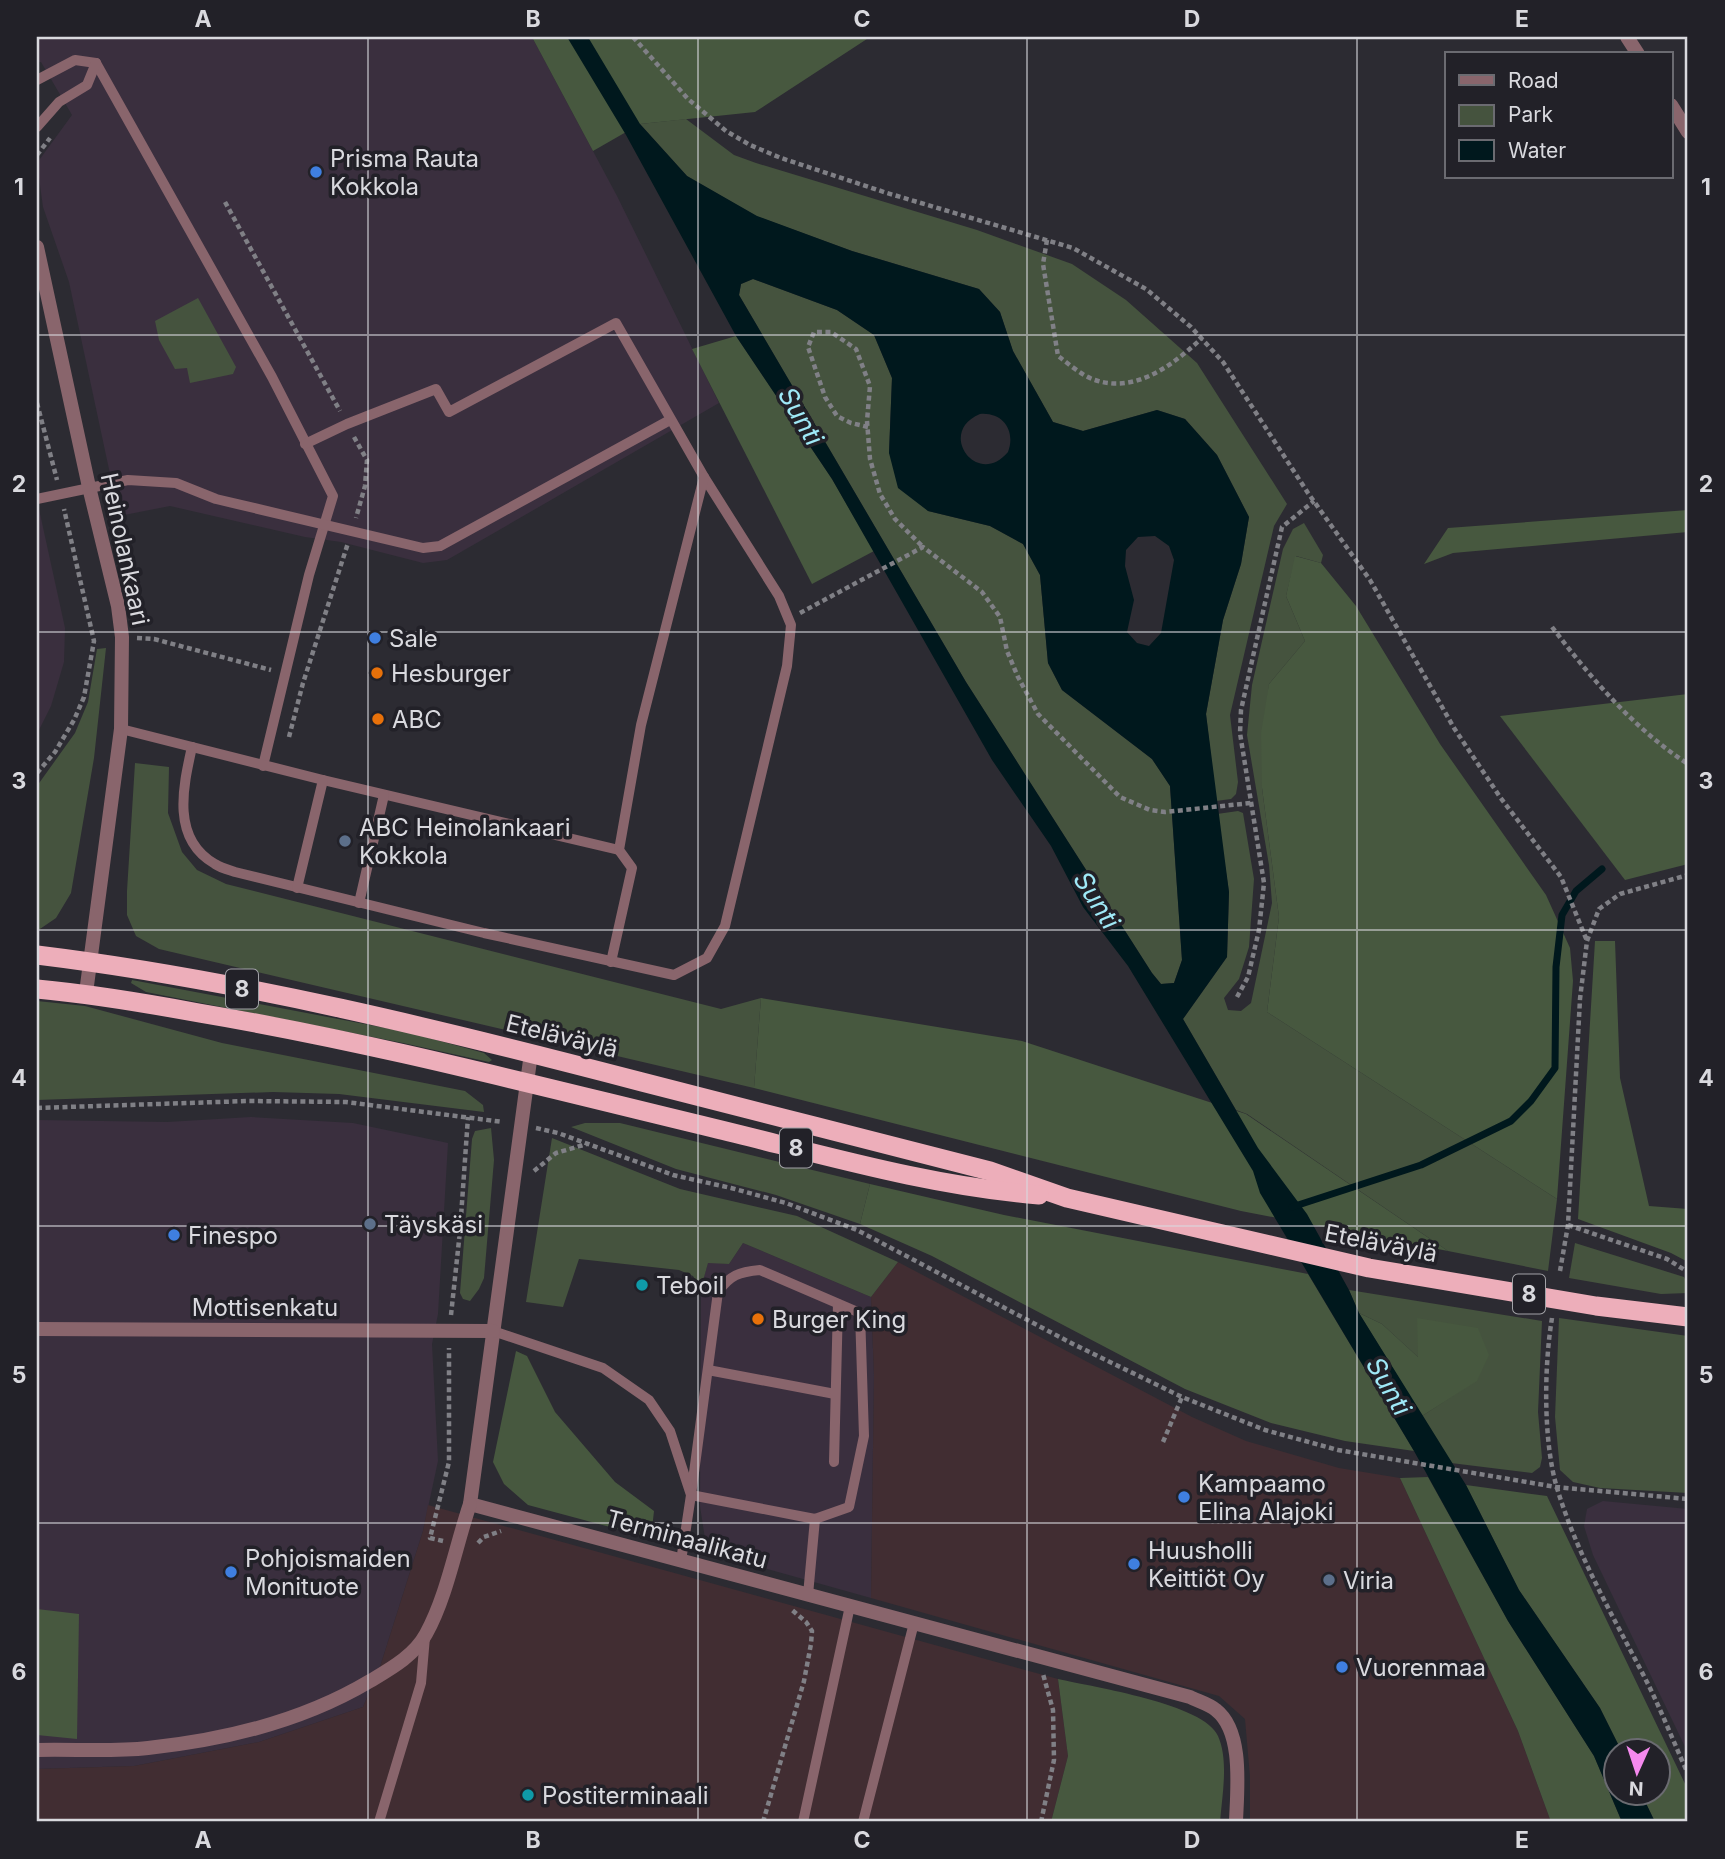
<svg xmlns="http://www.w3.org/2000/svg" width="1725" height="1859" viewBox="0 0 1725 1859" font-family="Inter,sans-serif">
	<rect width="100%" height="100%" fill="#2c2b32"/>
	<!-- commercial -->
	<g fill="#3a2f3e">
		<path d="M37,37h495l85,159 102,207 -272,157 -24,3 -82,-21 -36,-5 -135,-31 -51,10 -50,-234 -26,-75 -6,-44 35,-48 -31,-53h-4z"/>
		<path d="M37,500l28,128 -1,34 -13,44 -14,28z"/>
		<path d="M251,1117l102,6 95,20 -10,171 -6,30 6,117 -15,70 -43,136 -17,40 -104,35 -125,24 -97,3v-649l130,2z"/>
		<path d="M743,1243l128,54 3,78 -3,223 -164,-46 -7,-46 1,-218 7,-26 21,2z"/>
		<path d="M1603,1501l85,8v244l-95,-198 -9,-29 3,-17z"/>
	</g>
	<!-- industrial -->
	<g fill="#412d32">
		<path d="M898,1262l294,155 54,24 93,27 61,10 118,253 33,91h-301v-45l-5,-58 -26,-23 -348,-98 3,-223 -3,-78z"/>
		<path d="M428,1505l630,174 10,77 -17,66h-1014v-53l97,-3 125,-24 104,-35 17,-40 43,-136z"/>
	</g>
	<!-- green -->
	<g fill="#45533e">
		<path d="M686,119l48,36 22,8 221,67 95,34 54,36 71,63 90,141 -13,22 -44,189 8,67 -2,12 -5,5 -15,2 -10,-87 17,-94 18,-56 8,-47 -32,-62 -32,-36 -28,-9 -74,21 -30,-9 -40,-71 -13,-39 -21,-23 -127,-38 -96,-35 -69,-40 -47,-52z"/>
		<path d="M753,279l84,31 37,25 18,43 -3,75 39,58 62,15 33,18 17,31 8,88 14,27 90,69 18,27 12,174 -8,23 -13,1 -9,-11 -186,-291 -227,-387 2,-11z"/>
		<path d="M198,298l38,69 -3,7 -43,9 -3,-15 -12,1 -16,-29 -4,-19z"/>
		<path d="M1304,523l19,32 -2,8 -25,-7 -10,40 19,45 -36,43 -7,104 17,129 -12,95 290,187 -9,72 -100,-20 -201,-137 -11,-4 -53,-91 44,-62 2,-65 -12,-78 21,-3 5,2 11,66 -5,68 -10,32 -15,19 4,12 13,1 10,-8 21,-100 -3,-38 -22,-130 5,-50 31,-136 10,-20z"/>
		<path d="M106,648l-12,110 -23,135 -15,25 -19,13v-145l38,-53 13,-31 9,-53z"/>
		<path d="M135,763l34,4 -1,46 14,39 15,18 29,14 495,125 40,-11 -7,90 -595,-139 -23,-13 -9,-21v-24z"/>
		<path d="M132,980l275,52 77,21 8,7 -3,2 -86,-19 -257,-51 -15,-9z"/>
		<path d="M37,1001l48,5 137,37 243,48 18,14 1,7 -145,-18 -66,-2 -236,8z"/>
		<path d="M585,1123h35l250,61 -10,40 -84,-29 -100,-26 -105,-42z"/>
		<path d="M491,1128l3,32 -10,118 -5,11 -9,12 -7,-2 -3,-6 12,-154 3,-8z"/>
		<path d="M552,1138l128,51 117,27 101,46 -27,35 -128,-54 -14,21 -21,-1 -7,25 -8,-12 -14,-6 -100,-11 -16,48 -37,-5z"/>
		<path d="M1575,1243l109,34 4,8v8l-27,1 -92,-16z"/>
		<path d="M1349,1290l193,31 -4,91 4,46 -2,9 -8,6 -81,-10 -29,-47 55,-36 -58,-22 -37,-34 -23,-11z"/>
		<path d="M1559,1318l129,18v157l-88,-5 -27,-6 -13,-12 -5,-53z"/>
	</g>
	<!-- forest -->
	<g fill="#47583f">
		<path d="M532,37h338l-115,75 -115,12 -47,27z"/>
		<path d="M736,336l96,143 42,72 -62,33 -120,-235z"/>
		<path d="M1688,510v22l-235,21 -29,11 24,-36z"/>
		<path d="M1295,556l26,7 35,43 84,138 106,151 24,53 3,33 -16,218 -290,-187 12,-95 -17,-129 -1,-55 8,-49 36,-43 -19,-45z"/>
		<path d="M1688,694v170l-63,16 -125,-164z"/>
		<path d="M1595,941h20l5,137 29,128 39,3v53l-17,-9 -93,-34z"/>
		<path d="M761,998l261,43 224,73 202,137 -207,-40 -487,-123z"/>
		<path d="M870,1184l134,31 304,59 106,177 -69,-10 -74,-18 -86,-34 -253,-133 -72,-32z"/>
		<path d="M1359,1313l23,11 36,33 -1,-39 61,10 11,27 -12,26 -55,35z"/>
		<path d="M516,1351l11,5 28,56 60,70 39,29 -3,27 -123,-33 -24,-21 -11,-22z"/>
		<path d="M1428,1477l80,144 86,135 28,66h-71l-33,-91 -118,-253z"/>
		<path d="M1466,1485l81,11 141,294v32h-33l-14,-29 17,-1v-42h-37l-21,-42 -81,-118z"/>
		<path d="M37,1609l42,5 -2,125 -40,-4z"/>
		<path d="M1058,1679c35,8 147,25 160,57 11,25 4,60 2,86h-169l17,-66z"/>
	</g>
	<!-- water -->
	<path fill="#00181d" fill-rule="evenodd" d="M567,37h21l52,87 47,52 70,40 95,35 127,38 21,23 13,39 40,71 30,9 74,-21 28,9 32,36 32,62 -8,47 -18,56 -17,94 23,178 -2,65 -44,62 75,129 49,66 42,76 10,23 107,172 53,105 81,118 21,42h-5v42l25,1 14,29h-33l-28,-66 -86,-135 -94,-170 -154,-258 -7,-22 -125,-205 -45,-59 -32,-61 -59,-86 -160,-281 -96,-143 -110,-201zM753,279l84,31 37,25 18,43 -3,75 9,35 30,23 62,15 33,18 17,31 8,88 14,27 90,69 18,27 12,174 -8,23 -13,1 -9,-11 -186,-291 -227,-387 2,-11zM980,414c23,-2 36,17 28,38 -31,37 -72,-20 -28,-38zM1155,536l14,10 5,14 -13,73 -12,13 -12,-3 -10,-11 7,-32 -9,-34 1,-16 12,-13z"/>
	<g fill="none" stroke-linecap="round" stroke-linejoin="round">
		<!-- stream -->
		<path stroke="#00181d" stroke-width="7" d="M1292,1207l129,-42 90,-44 20,-20 24,-33 1,-101 6,-52 14,-24 26,-22"/>
		<!-- path -->
		<g stroke="#808086" stroke-width="4.5" stroke-dasharray="5 3.5" stroke-linecap="butt">
			<path d="M633,37l55,62 38,32 24,14 31,13 106,35 186,55 73,41 45,38 32,35 85,131 62,87 84,148 46,69 61,80 26,64"/>
			<path d="M37,155l13,-17"/>
			<path d="M225,202l115,209"/>
			<path d="M1047,240l-4,24 15,92c11,8 24,20 37,24 41,14 79,-16 107,-42"/>
			<path d="M37,403l20,77"/>
			<path d="M868,427l-17,-4 -14,-7 -12,-19 -17,-50 6,-15h17l25,17 14,37 -3,35 3,38 10,35 15,25 28,28"/>
			<path d="M354,437l13,23 -2,26 -9,32"/>
			<path d="M800,613l123,-66 59,45 18,25 7,34 11,26 20,37 82,83 30,13 15,2 86,-9"/>
			<path d="M1552,627c39,51 82,102 136,137"/>
			<path d="M137,638l17,1 117,31"/>
			<path d="M289,737l14,-54 45,-140"/>
			<path d="M37,773l18,-21 19,-32 10,-23 10,-56 -30,-132"/>
			<path d="M1237,997l11,-20 11,-47 5,-47 -24,-150 1,-23 41,-183 32,-26"/>
			<path d="M37,1108l211,-7 98,1 157,20"/>
			<path d="M536,1128l22,5 115,42 58,13 55,15 71,27 216,114 109,53 83,33 73,20 218,37 132,12"/>
			<path d="M534,1171l22,-18 31,-9"/>
			<path d="M1568,1225l99,34 21,13"/>
			<path d="M1560,1271l8,-46 12,-226 7,-58 12,-32 21,-15 68,-19"/>
			<path d="M451,1315l9,-84 8,-114"/>
			<path d="M1552,1318c-8,48 -9,123 5,170 21,70 59,133 92,198 14,29 26,59 39,88"/>
			<path d="M1163,1442l19,-45"/>
			<path d="M443,1541l-13,-3 19,-76v-114"/>
			<path d="M478,1543l6,-6 17,-6"/>
			<path d="M763,1822l41,-141 7,-37 1,-13 -6,-9 -14,-12"/>
			<path d="M1041,1822l13,-62 -1,-50 -10,-36"/>
		</g>
		<!-- service -->
		<g stroke="#89656c" stroke-width="10">
			<path d="M96,63l176,314 61,119 -24,79 -46,191"/>
			<path d="M37,80l38,-20 21,3"/>
			<path d="M37,127l22,-25 28,-17 9,-22"/>
			<path d="M37,499l91,-19 48,3 40,16 207,49 17,-2 230,-126"/>
			<path d="M121,729l202,51 296,70"/>
			<path d="M192,747c-9,40 -21,92 23,117 6,4 14,6 20,8l249,61 190,42 33,-17 18,-32 62,-260 4,-41 -12,-29 -75,-119 -88,-154 -167,89 -13,-23 -89,35 -42,20"/>
			<path d="M297,888l26,-108"/>
			<path d="M359,903l25,-108"/>
			<path d="M611,962l21,-94 -13,-18 22,-125 63,-248"/>
			<path d="M760,1270l100,43 4,123 -15,71 -34,12 -124,-24 27,-203c12,-17 21,-20 42,-22z"/>
			<path d="M493,1331l110,37 46,32 21,31 21,64 -10,66"/>
			<path d="M708,1370l127,24"/>
			<path d="M834,1462l4,-158"/>
			<path d="M808,1595l7,-76"/>
			<path d="M379,1822l42,-139 4,-46"/>
			<path d="M803,1822l47,-216"/>
			<path d="M863,1822l51,-199"/>
		</g>
		<!-- minor -->
		<g stroke="#89656c" stroke-width="14">
			<path d="M1627,37l11,17"/>
			<path d="M1671,105l17,27"/>
			<path d="M531,1053l-61,451 720,193c8,4 19,7 26,13 28,22 21,80 20,112"/>
			<path d="M37,1329l456,2"/>
			<path d="M37,1750c36,-1 75,2 111,-2 77,-8 155,-27 222,-67 20,-12 44,-25 56,-47 21,-38 30,-89 44,-130"/>
		</g>
		<!-- tertiary -->
		<path stroke="#89656c" stroke-width="14" d="M37,247l52,240 29,119 4,31 -1,92 -35,264"/>
		<!-- trunk -->
		<g stroke="#edaeba" stroke-width="19">
			<path d="M37,955c204,25 406,75 605,127 116,30 232,59 348,89l77,27 302,70 227,38 92,11"/>
			<path d="M37,989c54,5 108,14 162,24 173,29 343,74 514,115 108,26 215,58 326,67"/>
		</g>
	</g>
	<!-- grid -->
	<path fill="none" stroke="#d9d9de" stroke-width="2" stroke-opacity="0.55" d="M368,37v1785M698,37v1785M1027,37v1785M1357,37v1785M37,335h1651M37,632h1651M37,930h1651M37,1226h1651M37,1523h1651"/>
	<!-- markers -->
	<g fill="#3f7fe0" stroke="#222128" stroke-width="2.5">
		<circle cx="316" cy="172" r="7"/>
		<circle cx="375" cy="638" r="7"/>
		<circle cx="174" cy="1235" r="7"/>
		<circle cx="1184" cy="1497" r="7"/>
		<circle cx="1134" cy="1564" r="7"/>
		<circle cx="231" cy="1572" r="7"/>
		<circle cx="1342" cy="1667" r="7"/>
	</g>
	<g fill="#e8710a" stroke="#222128" stroke-width="2.5">
		<circle cx="377" cy="673" r="7"/>
		<circle cx="378" cy="719" r="7"/>
		<circle cx="758" cy="1319" r="7"/>
	</g>
	<g fill="#5c6f8a" stroke="#222128" stroke-width="2.5">
		<circle cx="345" cy="841" r="7"/>
		<circle cx="370" cy="1224" r="7"/>
		<circle cx="1329" cy="1580" r="7"/>
	</g>
	<g fill="#0f9aa8" stroke="#222128" stroke-width="2.5">
		<circle cx="642" cy="1285" r="7"/>
		<circle cx="528" cy="1795" r="7"/>
	</g>
	<g text-anchor="middle" dominant-baseline="central" stroke-width="7" stroke-linejoin="round" paint-order="stroke">
		<!-- shield labels -->
		<g fill="#222128" stroke="#a2a2a7" stroke-width="2">
			<rect x="226" y="969.5" width="32" height="39" rx="5"/>
			<rect x="780" y="1128.5" width="32" height="39" rx="5"/>
			<rect x="1513" y="1274.5" width="32" height="39" rx="5"/>
		</g>
		<g font-size="23" font-weight="bold" fill="#d9d9de">
			<text x="242" y="989">8</text>
			<text x="796" y="1148">8</text>
			<text x="1529" y="1294">8</text>
		</g>
		<!-- poi labels -->
		<g font-size="24" fill="#d9d9de" stroke="#222128" text-anchor="start">
			<text x="330" y="158">Prisma Rauta<tspan x="330" dy="28">Kokkola</tspan></text>
			<text x="389" y="638">Sale</text>
			<text x="391" y="673">Hesburger</text>
			<text x="392" y="719">ABC</text>
			<text x="359" y="827">ABC Heinolankaari<tspan x="359" dy="28">Kokkola</tspan></text>
			<text x="384" y="1224">Täyskäsi</text>
			<text x="188" y="1235">Finespo</text>
			<text x="656" y="1285">Teboil</text>
			<text x="772" y="1319">Burger King</text>
			<text x="1198" y="1483">Kampaamo<tspan x="1198" dy="28">Elina Alajoki</tspan></text>
			<text x="1148" y="1550">Huusholli<tspan x="1148" dy="28">Keittiöt Oy</tspan></text>
			<text x="245" y="1558">Pohjoismaiden<tspan x="245" dy="28">Monituote</tspan></text>
			<text x="1343" y="1580">Viria</text>
			<text x="1356" y="1667">Vuorenmaa</text>
			<text x="542" y="1795">Postiterminaali</text>
		</g>
		<!-- street labels -->
		<g font-size="24" fill="#d9d9de" stroke="#222128">
			<text transform="translate(125 549) rotate(78)">Heinolankaari</text>
			<text transform="translate(562 1036) rotate(14)">Eteläväylä</text>
			<text transform="translate(1381 1243) rotate(11)">Eteläväylä</text>
			<text x="265" y="1307">Mottisenkatu</text>
			<text transform="translate(687 1539) rotate(15)">Terminaalikatu</text>
		</g>
		<!-- water labels -->
		<g font-size="26" font-style="italic" fill="#9fe9f7" stroke="#222128">
			<text transform="translate(801 416) rotate(60)">Sunti</text>
			<text transform="translate(1097 900) rotate(58)">Sunti</text>
			<text transform="translate(1389 1386) rotate(60)">Sunti</text>
		</g>
	</g>
	<!-- border -->
	<rect width="1725" height="1859" fill="none" stroke="#222128" stroke-width="77"/>
	<!-- legend -->
	<rect x="1445" y="52" width="228" height="126" fill="#222128" stroke="#6b6b71" stroke-width="2"/>
	<rect x="1459" y="75" width="35" height="10" fill="#89656c" stroke="#6b6b71" stroke-width="2"/>
	<text x="1508" y="88" font-size="21" fill="#d9d9de">Road</text>
	<rect x="1459" y="105" width="35" height="21" fill="#45533e" stroke="#6b6b71" stroke-width="2"/>
	<text x="1508" y="122" font-size="21" fill="#d9d9de">Park</text>
	<rect x="1459" y="140" width="35" height="21" fill="#00181d" stroke="#6b6b71" stroke-width="2"/>
	<text x="1508" y="158" font-size="21" fill="#d9d9de">Water</text>
	<!-- north arrow -->
	<g transform="translate(1637 1772) rotate(183)"><circle r="33" fill="#222128" stroke="#6b6b71" stroke-width="2"/>
	<path d="M0-5L12 26L0 18L-12 26Z" fill="#f589ee"/>
	<text y="-10" font-size="19" font-weight="bold" text-anchor="middle" fill="#d9d9de">N</text>
	</g>
	<rect x="38" y="38" width="1648" height="1782" fill="none" stroke="#d9d9de" stroke-width="2.5"/>
	<g font-size="23" text-anchor="middle" font-weight="bold" fill="#d9d9de">
		<text x="203" y="27">A</text>
		<text x="533" y="27">B</text>
		<text x="862" y="27">C</text>
		<text x="1192" y="27">D</text>
		<text x="1522" y="27">E</text>
		<text x="19" y="195">1</text>
		<text x="1706" y="195">1</text>
		<text x="19" y="492">2</text>
		<text x="1706" y="492">2</text>
		<text x="19" y="789">3</text>
		<text x="1706" y="789">3</text>
		<text x="19" y="1086">4</text>
		<text x="1706" y="1086">4</text>
		<text x="19" y="1383">5</text>
		<text x="1706" y="1383">5</text>
		<text x="19" y="1680">6</text>
		<text x="1706" y="1680">6</text>
		<text x="203" y="1848">A</text>
		<text x="533" y="1848">B</text>
		<text x="862" y="1848">C</text>
		<text x="1192" y="1848">D</text>
		<text x="1522" y="1848">E</text>
	</g>
</svg>
